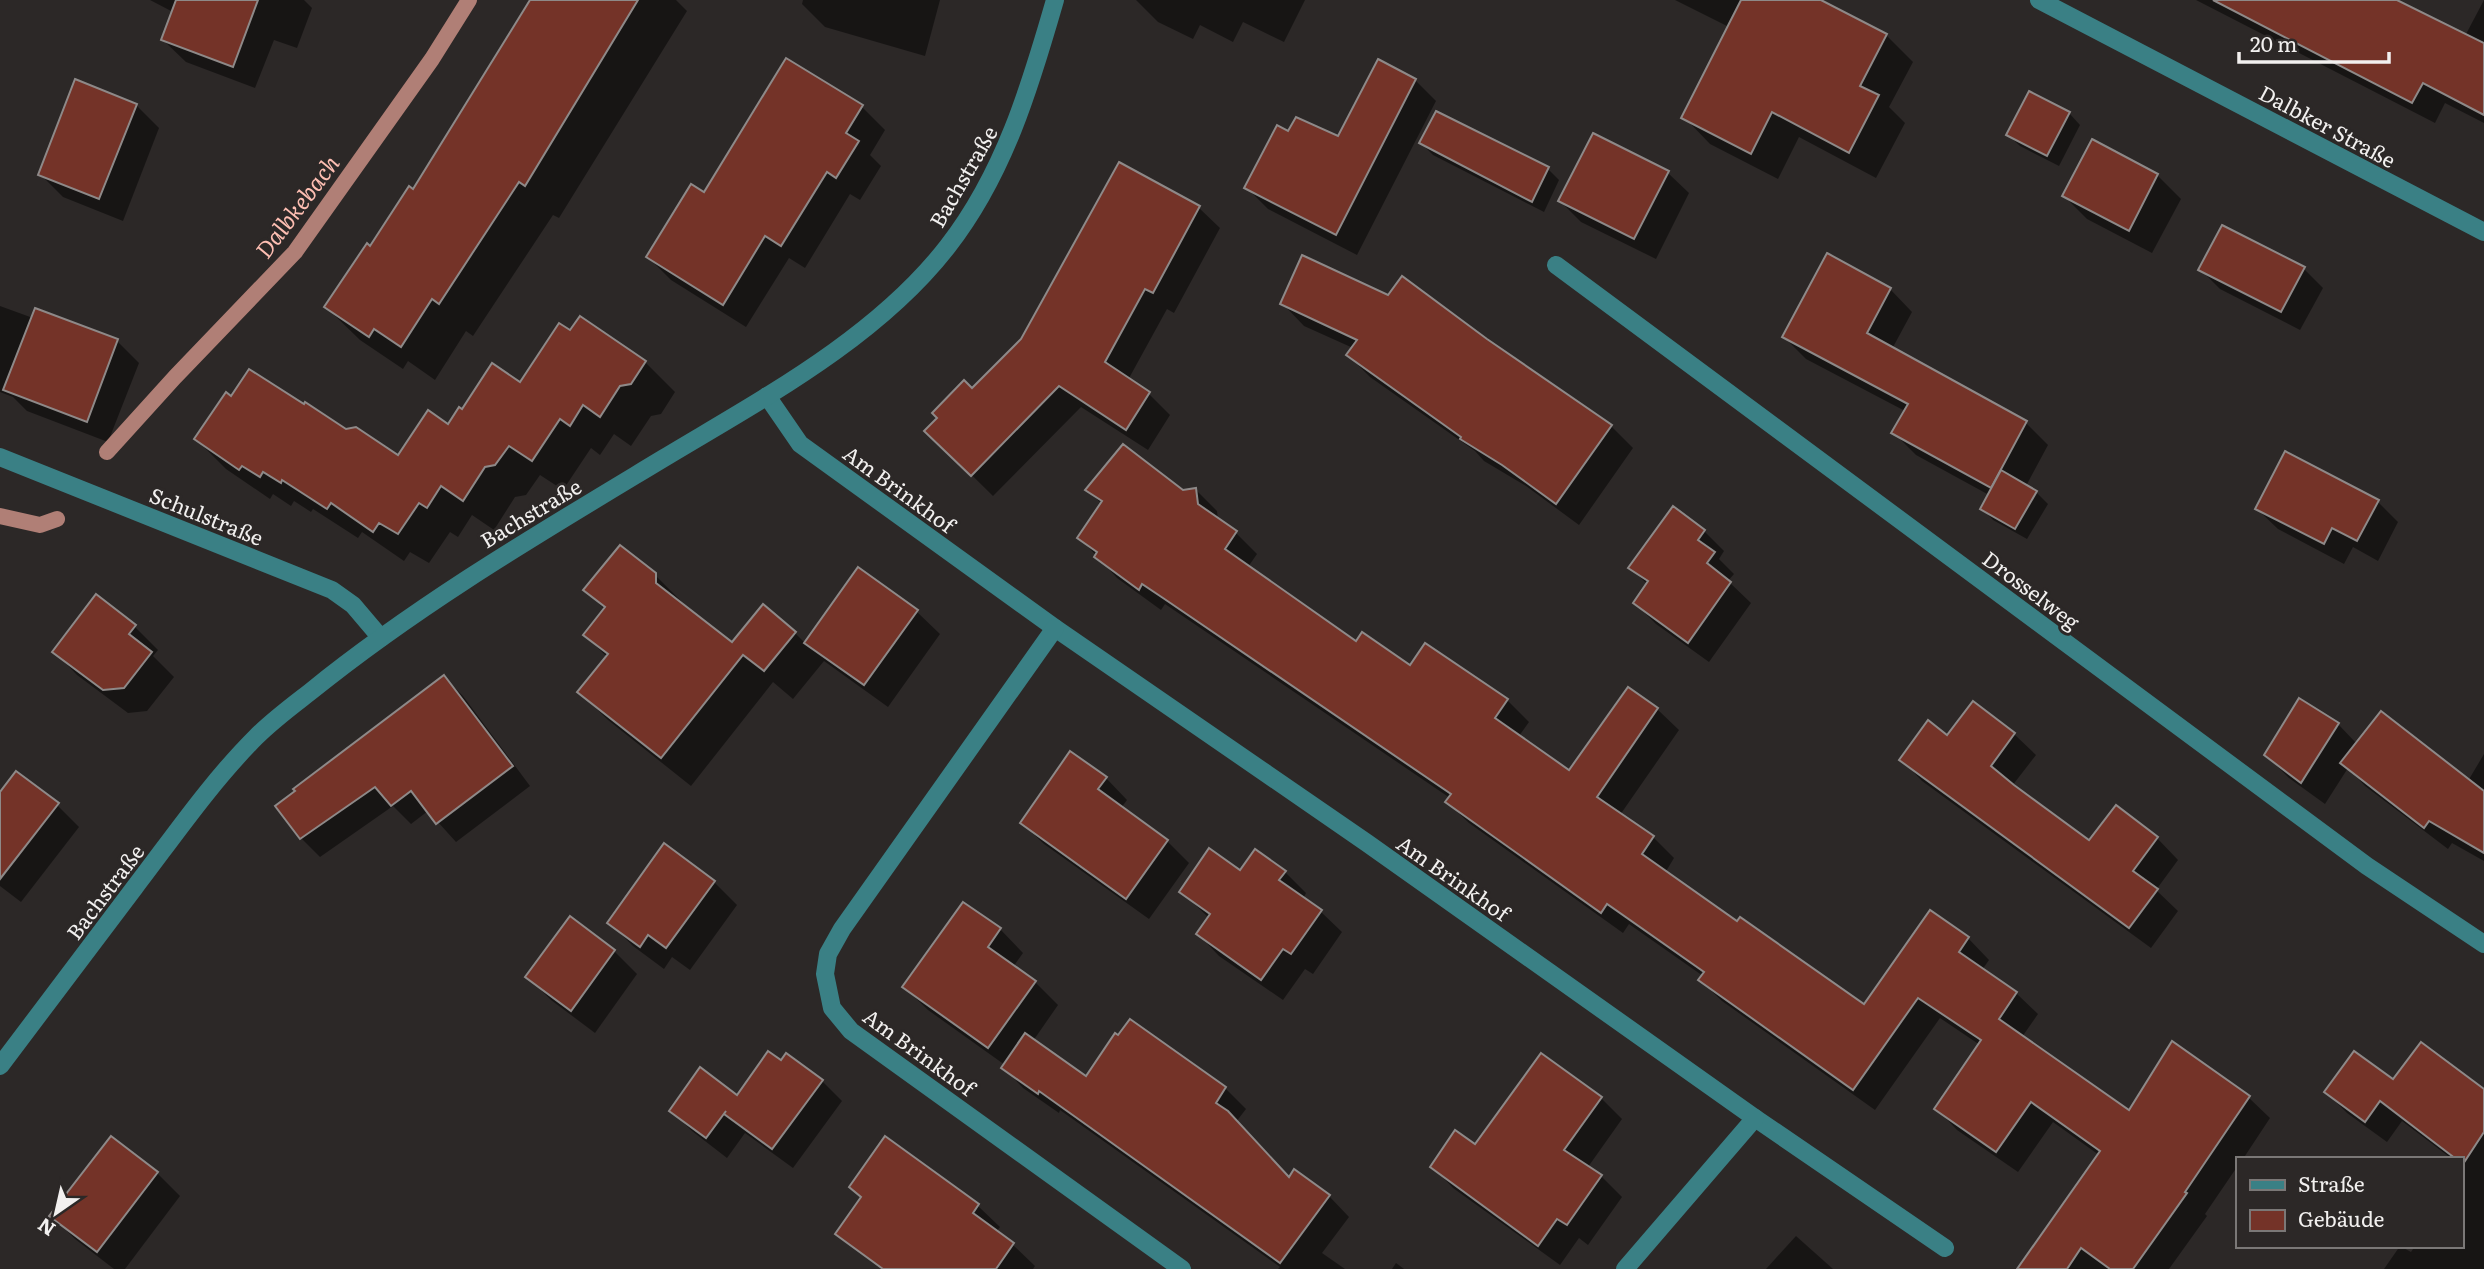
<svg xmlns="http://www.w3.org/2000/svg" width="2484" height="1269" viewBox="0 0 2484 1269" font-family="Literata,serif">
	<rect width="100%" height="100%" fill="#2c2827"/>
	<!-- shadow -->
	<g fill="#0007">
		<path d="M150,0h154l8,8 -15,40 -23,-8 -19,48 -69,-26 -23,-22 10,-28z"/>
		<path d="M531,0h145l11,11 -128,207 -6,-3 -80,121 -7,-5 -31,49 -27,-19 -5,8 -43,-29 -34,-33 88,-116z"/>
		<path d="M803,0h137l-15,56 -100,-29 -23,-23z"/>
		<path d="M1136,0h169l-21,42 -41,-20 -10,20 -33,-17 -7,14 -35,-17z"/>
		<path d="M1675,0h142l69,35 27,27 -24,45 16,16 -29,55 -77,-41 -21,42 -68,-35 -26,-27 45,-90z"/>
		<path d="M2196,0h203l7,6 59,30 19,-36v123l-39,-20 -10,20z"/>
		<path d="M1415,80l21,21 -79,154 -89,-46 -21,-21 42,-55 50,6z"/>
		<path d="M136,105l23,23 -36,93 -60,-24 -23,-23z"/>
		<path d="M862,107l23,23 -15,25 11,11 -21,34 -10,-6 -45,74 -16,-10 -43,69 -75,-47 -23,-23 56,-63z"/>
		<path d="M2069,113l11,12 -21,41 -39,-20 -12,-11z"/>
		<path d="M1421,143l127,26 11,11 -15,32 -111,-57z"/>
		<path d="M1668,173l21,20 -33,66 -75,-37 -21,-21z"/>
		<path d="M2157,175l24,24 -29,54 -65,-34 -23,-23z"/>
		<path d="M1198,207l22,21 -46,85 -7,-4 -39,71 21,14 21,21 -22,35 -67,-43 -88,89 -66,-65 45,-40z"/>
		<path d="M1828,256l62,33 22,23 -20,37 134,74 22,22 -22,41 10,6 12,12 -21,35 -34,-19 -11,-12 7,-13 -73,-40 -22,-22 11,-22 -99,-52 -22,-22z"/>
		<path d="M2200,269h104l19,19 -23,42 -80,-41z"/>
		<path d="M1282,303l204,37 125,86 22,22 -54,77 -53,-39 -42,-25 -9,-10 -105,-74 -22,-22 5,-7 -49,-22z"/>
		<path d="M0,306l33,12 84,23 22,22 -31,79 -81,-31 -14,-14 -13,-5z"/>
		<path d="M571,332l74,30 30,30 -14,22 -10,2 -20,30 -17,-12 -14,21 -9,-7 -28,42 -23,-15 -14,20 -11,2 -21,33 -22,-15 -14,22 -8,-5 -21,31 -19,-11 -6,9 -42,-29 -4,6 -45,-29 -2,3 -17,-11 -3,5 -18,-12 -3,5 -44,-30 -30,-30 36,-41 113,33 54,27 50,-31 13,-16 58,-27z"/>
		<path d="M1088,490l95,2 13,-2 21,21 1,9 18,13 21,21 -9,13 108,76 54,25 16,-22 81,54 22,22 -10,14 51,36 87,-63 22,21 -59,85 33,22 21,21 -9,15 72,51 128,83 103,-69 21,22 -7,10 34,23 22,21 -16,23 107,76 119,-16 22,21 -27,41h-6v8l-32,47 2,2 -38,53h-152l82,-114 -46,-33 -35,50 -61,-42 -21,-22 44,-63 -40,-27 -65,92 -153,-109 -22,-21 3,-4 -74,-52 -6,9 -154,-110 -22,-21 3,-4 -285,-194 -4,6 -44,-32 -38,-41 23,-33z"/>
		<path d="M2378,502l20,20 -20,39 -25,-14 -9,17 -66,-35 -21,-20z"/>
		<path d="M1704,531l20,20 -5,8 15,15 -6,7 23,22 -42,59 -53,-38 -21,-21 13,-18 -17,-17z"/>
		<path d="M655,575l29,29v3l48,38 63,-12 11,11 110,-33 24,23 -52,73 -64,-46 -31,38 -20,-17 -82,104 -83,-66 -29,-28 28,-35 -22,-22 20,-25 -19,-20z"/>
		<path d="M134,626l24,24 -5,6 21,21 -27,34 -19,2 -51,-38 -23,-24z"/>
		<path d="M444,677l19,19 67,90 -74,56 -28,-31 -17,13 -18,-18 -73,51 -19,-19z"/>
		<path d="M2338,724l19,20 111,37 16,-27v107l-32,-18 -4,6 -83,-63 -17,-18 -23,36 -36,-26 -23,-23z"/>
		<path d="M2014,734l22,21 -24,31 78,57 67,-5 21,22 -22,30 22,21 -27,37 -229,-167 -21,-22 46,-21z"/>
		<path d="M1106,778l21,22 -6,8 46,33 22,22 -40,56 -105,-75 -22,-21z"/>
		<path d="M0,795l57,10 22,22 -58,75 -21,-16z"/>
		<path d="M1285,872l21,21 -3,6 17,12 22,21 -29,42 -8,-5 -22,31 -64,-44 -21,-22 11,-16 -27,-26 58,-19z"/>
		<path d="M714,882l23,23 -47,65 -18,-13 -8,12 -31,-23 -24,-24z"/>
		<path d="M964,904l36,25 23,24 -10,14 22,15 23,23 -25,36 53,37 44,-57 95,67 21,21 -10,13 54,57 39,17 20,21 -27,36 23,16h-67l2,-2 -220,-157 -1,3 -36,-25 -20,-21 2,-2 -77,-55 -24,-23z"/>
		<path d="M614,951l23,23 -42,59 -44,-33 -23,-23z"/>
		<path d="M822,1081l20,20 -49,67 -48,-35 -18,25 -35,-27 -21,-21z"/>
		<path d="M2393,1081l91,10v178h-100l16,-23 11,6 4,-6h46v-87h-9l-50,-38 -15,21 -40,-29 -21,-21z"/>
		<path d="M1601,1098l21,21 -34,48 13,9 21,21 -34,48 -9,-7 -19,27 -107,-77 -21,-22 44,-19z"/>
		<path d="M111,1138l46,35 23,23 -55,73h-11l-39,-30 -23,-23z"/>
		<path d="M885,1138l93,68 22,21 -4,5 17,13 22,21 -2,3h-118l-53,-70 -11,-12z"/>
		<path d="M1796,1236l37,33h-67z"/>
		<path d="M1396,1263l8,6h-12z"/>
	</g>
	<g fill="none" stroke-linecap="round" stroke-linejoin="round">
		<!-- stream -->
		<g stroke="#b07f76" stroke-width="16">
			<path d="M107,452l68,-75 120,-125 137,-193 37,-59"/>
			<path d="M0,516l40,9 17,-6"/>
		</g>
	</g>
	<!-- building -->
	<g fill="#743328" stroke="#8e8988" stroke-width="2">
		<path d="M176,0h82l-25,67 -72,-27z"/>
		<path d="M530,0h108l-113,186 -6,-4 -80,122 -7,-5 -31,48 -27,-18 -5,8 -45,-30 43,-64 3,3 39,-60 4,3z"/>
		<path d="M1741,0h80l66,34 -27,52 19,9 -30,58 -77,-41 -21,42 -70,-36z"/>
		<path d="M2213,0h184l87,43v72l-61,-32 -11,20z"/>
		<path d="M786,58l77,47 -17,28 13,8 -23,37 -9,-6 -46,74 -16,-10 -42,69 -77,-48 45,-73 13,8z"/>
		<path d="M1378,59l38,20 -80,156 -92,-47 33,-63 11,6 8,-14 42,19z"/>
		<path d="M75,79l62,25 -38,95 -61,-24z"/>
		<path d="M2029,91l41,21 -23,44 -41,-21z"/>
		<path d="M1436,111l113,56 -17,35 -113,-59z"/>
		<path d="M1593,133l76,38 -35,68 -76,-38z"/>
		<path d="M2092,139l66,35 -29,57 -67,-35z"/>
		<path d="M1119,162l81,44 -47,87 -8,-4 -40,73 45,30 -24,38 -67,-44 -88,90 -47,-45 13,-13 -5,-5 32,-33 8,8 49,-49z"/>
		<path d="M2222,225l83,42 -24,45 -83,-42z"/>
		<path d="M1827,253l64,35 -24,45 160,88 -36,67 -100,-55 17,-29 -126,-67z"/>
		<path d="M1302,255l86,40 14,-19 85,63 125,86 -56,79 -54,-39 -42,-26 1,-2 -115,-82 11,-15 -77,-36z"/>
		<path d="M35,308l83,31 -31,83 -84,-32z"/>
		<path d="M580,316l66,45 -15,23 -11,2 -20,31 -17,-12 -13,21 -10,-7 -28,42 -23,-15 -14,19 -10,2 -22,34 -22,-15 -14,22 -8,-5 -21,31 -19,-11 -6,9 -42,-29 -4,6 -45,-29 -1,3 -18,-11 -3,5 -18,-11 -3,4 -45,-31 32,-47 5,4 18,-27 55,35 1,-2 41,27 10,-2 42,28 30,-45 20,14 11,-17 3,2 30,-46 28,19 39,-59 11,7z"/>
		<path d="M1123,444l60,46 13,-2 2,16 39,27 -12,18 131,92 6,-9 48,33 15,-22 83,56 -13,19 74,52 59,-83 30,21 -61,89 57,39 -12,18 95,67 3,-4 124,87 66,-94 39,27 -10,15 58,40 -18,27 130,91 43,-69 78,55 -65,96 2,1 -54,76h-23l-29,-21 -14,21h-50l83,-118 -69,-49 -35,50 -62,-43 47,-69 -63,-42 -65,92 -155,-110 6,-8 -97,-68 -6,9 -156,-111 6,-8 -288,-196 -21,-14 -3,6 -45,-33 3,-5 -20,-14 25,-37 -17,-11z"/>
		<path d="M2285,451l94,49 -22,41 -25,-13 -8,16 -69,-35z"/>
		<path d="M2001,470l36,21 -22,38 -35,-20z"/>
		<path d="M1673,506l32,24 -7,10 17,12 -8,11 24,19 -43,61 -55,-40 15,-22 -20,-13z"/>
		<path d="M620,545l36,28v10l76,59 31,-38 33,28 -32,39 -21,-16 -82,103 -84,-66 31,-38 -25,-19 22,-28 -22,-17z"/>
		<path d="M858,567l60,43 -54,75 -60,-42z"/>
		<path d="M96,594l40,31 -7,9 23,18 -28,36 -21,2 -51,-38z"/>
		<path d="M444,675l69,91 -77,58 -25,-33 -20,15 -16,-19 -75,52 -25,-33 20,-15 -2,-2z"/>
		<path d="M2299,698l40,25 -38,60 -37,-28z"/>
		<path d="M1973,701l42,32 -24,33 23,19 75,55 27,-35 42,32 -25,34 25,18 -29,39 -230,-168 29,-40 19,15z"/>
		<path d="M2381,711l103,80v62l-55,-32 -5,7 -84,-65z"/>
		<path d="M1070,751l37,26 -9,12 70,51 -42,59 -106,-76z"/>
		<path d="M16,771l43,32 -59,76v-87z"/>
		<path d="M664,843l51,38 -49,67 -18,-13 -8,12 -33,-24z"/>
		<path d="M1209,848l31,22 15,-21 31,22 -7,9 43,30 -31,44 -8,-5 -22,31 -65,-46 14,-20 -31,-22z"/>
		<path d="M963,902l38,26 -13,19 48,34 -48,67 -86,-61z"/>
		<path d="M570,916l45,34 -44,61 -46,-34z"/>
		<path d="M1130,1019l96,68 -10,16 12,8 61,66 5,-8 36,26 -50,68 -241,-172 -1,3 -37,-26 24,-35 61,43 29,-43 3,2z"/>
		<path d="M2421,1042l63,47v43l-21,32 -2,-5h-5l-76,-58 -15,21 -41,-30 30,-41 39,28z"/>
		<path d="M768,1051l13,9 5,-7 37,27 -51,69 -48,-35 2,-3 -20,27 -37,-27 31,-44 37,28z"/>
		<path d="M1541,1053l61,44 -38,53 38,25 -35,50 -10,-6 -19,27 -108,-79 25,-37 20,14z"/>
		<path d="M111,1136l47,36 -61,80 -48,-36z"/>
		<path d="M885,1136l94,68 -6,9 41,30 -18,26h-113l-48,-35 26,-37 -12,-10z"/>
	</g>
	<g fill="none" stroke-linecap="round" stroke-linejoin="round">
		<!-- minor -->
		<g stroke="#3a8085" stroke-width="18">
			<path d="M2039,0l445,232"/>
			<path d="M1556,265l811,601 117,78"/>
			<path d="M767,396l33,48 255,184 312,215 388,275 190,130"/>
			<path d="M0,457l332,133 21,15 28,33"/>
			<path d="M1055,628l-213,301 -14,25 -3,20 7,34 19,23 331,238"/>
			<path d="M0,1066c45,-60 90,-120 135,-179 39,-51 76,-105 121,-150 17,-17 36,-31 54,-45 110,-89 233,-161 354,-234 98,-59 213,-120 284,-212 56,-72 82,-159 107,-246"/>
			<path d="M1625,1269l130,-151"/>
		</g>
	</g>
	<g text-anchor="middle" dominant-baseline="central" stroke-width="6" stroke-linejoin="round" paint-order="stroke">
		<!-- street labels -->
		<g font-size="21" fill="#f2f0ef" stroke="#2c2827">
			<text transform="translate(2328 125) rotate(28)">Dalbker Straße</text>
			<text transform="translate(962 176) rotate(-60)">Bachstraße</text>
			<text transform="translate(900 488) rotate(36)">Am Brinkhof</text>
			<text transform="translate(530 512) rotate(-31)">Bachstraße</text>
			<text transform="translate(207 515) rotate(22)">Schulstraße</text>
			<text transform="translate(2032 589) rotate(37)">Drosselweg</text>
			<text transform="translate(1454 877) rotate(35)">Am Brinkhof</text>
			<text transform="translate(104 891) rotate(-53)">Bachstraße</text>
			<text transform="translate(920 1051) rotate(36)">Am Brinkhof</text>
		</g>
		<!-- water labels -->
		<g font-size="23" font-style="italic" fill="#fdbeb2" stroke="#2c2827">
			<text transform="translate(296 206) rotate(-53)">Dalbkebach</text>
		</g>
	</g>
	<!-- legend -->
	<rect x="2236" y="1157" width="228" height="91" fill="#2c2827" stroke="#7b7877" stroke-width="2"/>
	<rect x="2250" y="1180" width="35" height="10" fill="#3a8085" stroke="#7b7877" stroke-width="2"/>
	<text x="2298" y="1192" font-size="21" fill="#f2f0ef">Straße</text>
	<rect x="2250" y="1210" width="35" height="21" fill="#743328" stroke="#7b7877" stroke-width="2"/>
	<text x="2298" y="1227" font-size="21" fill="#f2f0ef">Gebäude</text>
	<!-- north arrow -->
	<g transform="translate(56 1213) rotate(214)" stroke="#2c2827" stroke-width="5" paint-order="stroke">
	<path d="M0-5L12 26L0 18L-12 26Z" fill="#f2f0ef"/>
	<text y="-10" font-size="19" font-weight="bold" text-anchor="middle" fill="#f2f0ef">N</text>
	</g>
	<!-- scale -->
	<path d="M2239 52v10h150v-10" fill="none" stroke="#f2f0ef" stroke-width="3.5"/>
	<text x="2250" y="52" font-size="21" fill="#f2f0ef" stroke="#2c2827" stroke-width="5" paint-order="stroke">20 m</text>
</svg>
